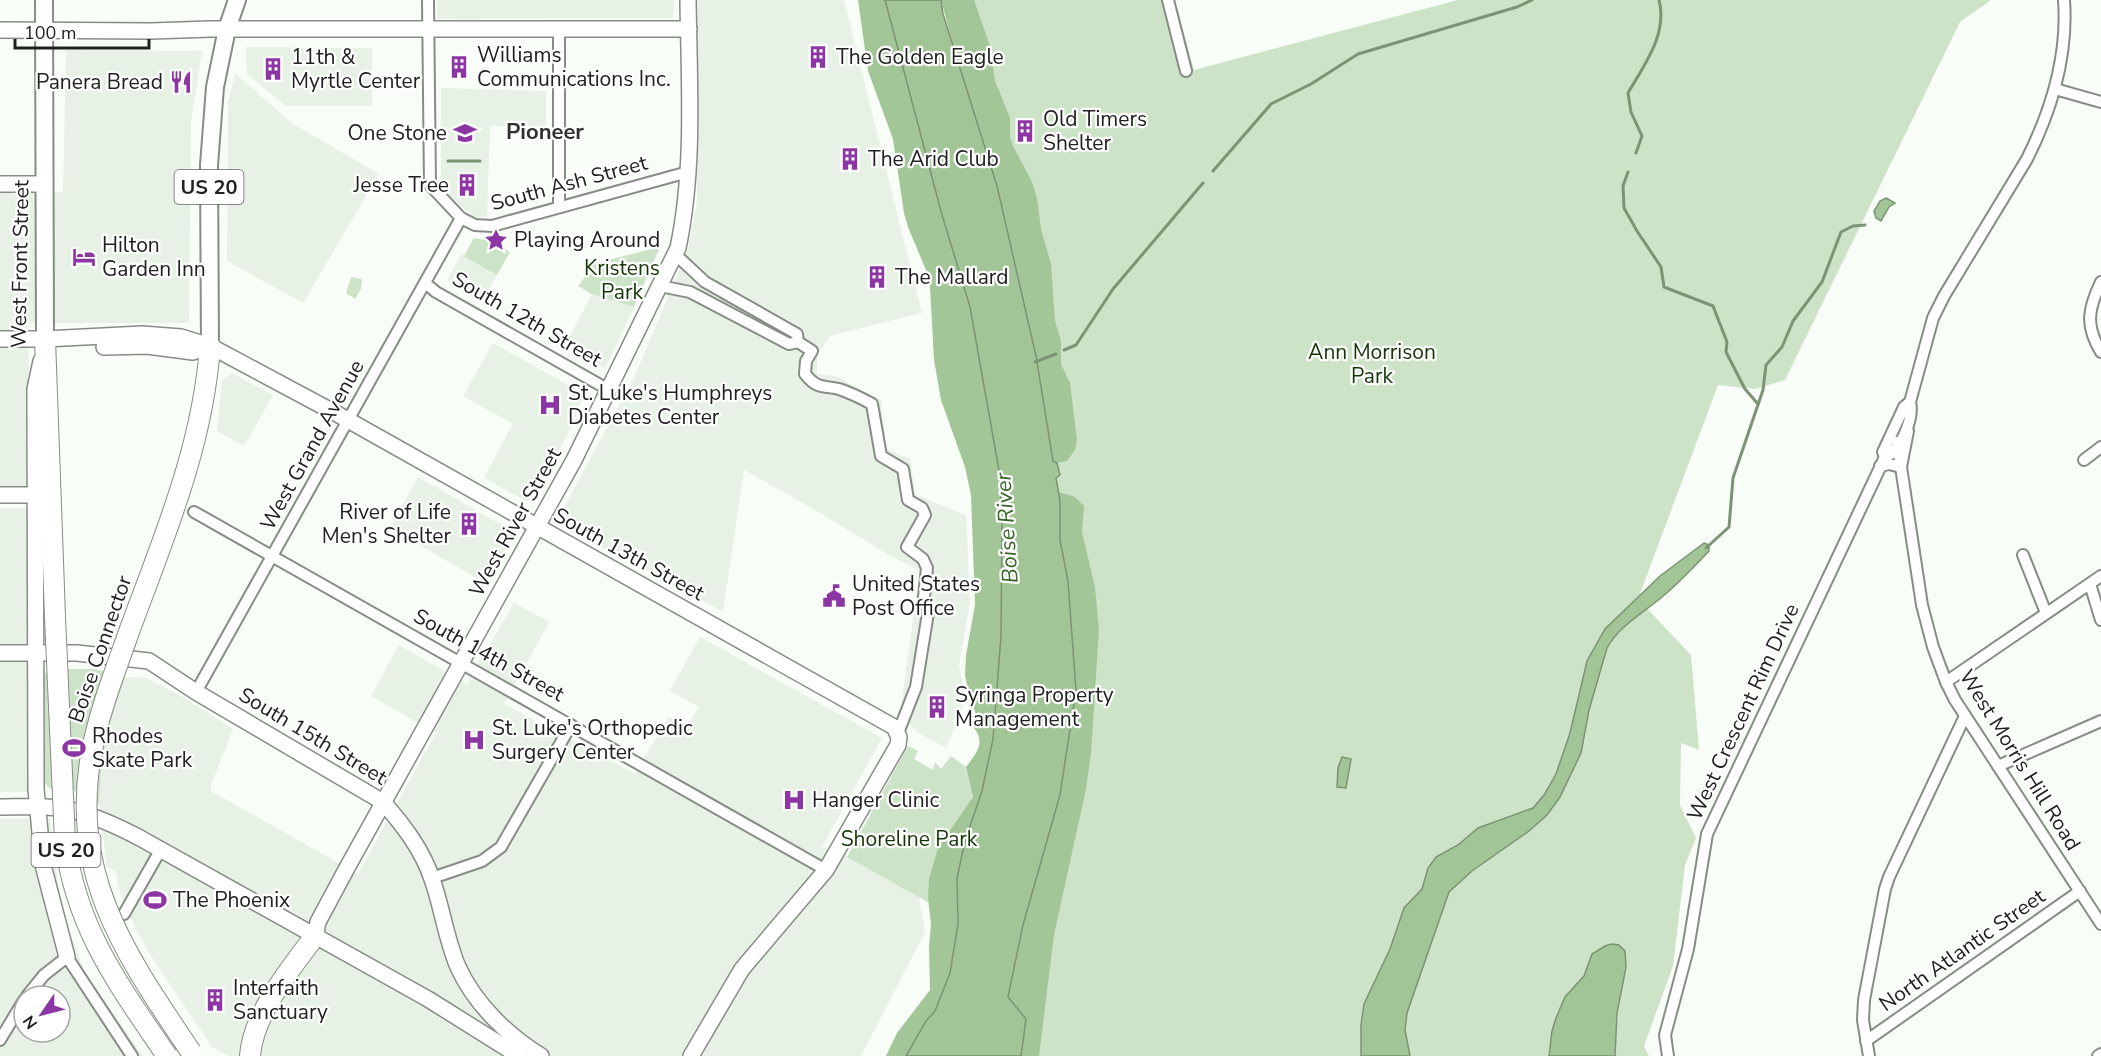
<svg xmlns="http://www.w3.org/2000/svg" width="2101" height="1056" viewBox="0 0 2101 1056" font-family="'Nunito Sans',sans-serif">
	<rect width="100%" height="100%" fill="#f8fdf7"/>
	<!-- built -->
	<g fill="#e8f1e5" fill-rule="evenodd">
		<path d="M437,0h237l-1,18 -236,1z"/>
		<path d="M696,0h148l78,313 -92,23 -13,19v19l18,2 46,24 5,49 24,10 6,36 50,20 4,88 -11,62 7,33 -20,50 -29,-16 -17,-20 20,-141 -29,-15 -86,-52 -61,-34 -21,142 -167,-90 78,-144 54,-129 9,-47z"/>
		<path d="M246,47l126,1v58h-86l-39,-32z"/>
		<path d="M66,50l136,1 -11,71 -2,201h-161l2,163h-30v-293l63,-1z"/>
		<path d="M235,73l58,51 86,50 -76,129 -76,-42 1,-158z"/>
		<path d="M441,88l105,3v36l-56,-1 -3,91h-14l-32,-29z"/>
		<path d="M462,254l35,21 -14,25 -36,-20z"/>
		<path d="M592,294l42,13 -29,62 -40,-23z"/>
		<path d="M493,343l91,51 -13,34 -39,72 -6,1 -42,-23 29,-54 -50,-28z"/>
		<path d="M232,373l41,22 -29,51 -27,-15 5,-50z"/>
		<path d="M418,477l91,52 3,8 -22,38 -10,5 -90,-52z"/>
		<rect x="0" y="508" width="30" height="284"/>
		<path d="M514,603l35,19 -45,82 131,70 33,-57 20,7 11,-17 -29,-16 30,-54 182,101 -60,109 25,10 72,40 6,35 -64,124h-632l-17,-9 -59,-88 -17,-29 -15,-34 -6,-26 -8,-2 -8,-64 2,-36 7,-39 17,-52 21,1 39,20 48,31 -22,56v6l147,83 78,-141 -65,-37 28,-51 68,39z"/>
		<path d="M0,819h50l11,88 24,66 58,83h-143zM24,996h36v36h-36z"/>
	</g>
	<!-- green -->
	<g fill="#cde3c7">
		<path d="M963,0h212l19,70 264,-70h533l-31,22 -175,358 -30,9 -37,-4 -80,214 53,56 8,95 -18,-7 -1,62 16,33 -11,27 -12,101 -29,80 5,10h-628l4,-19 12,-159 23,-83v-294l-4,-23 4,-3 -3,-12 -4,-2z"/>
		<path d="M474,238l17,3 19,11 -13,23 -33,-19z"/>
		<path d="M660,247l-26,60 -42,-13 -14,-8 18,-23z"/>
		<path d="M351,277l11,2 -1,10 -6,10 -9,-6z"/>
		<path d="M52,669h43l30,8 -17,52 -7,39 -2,36 -30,-16 -18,1 -7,-6v-109z"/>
		<path d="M908,746l10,5 -4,8 19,11 2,-8 6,7 10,-13 15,11 7,30 -40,108 -86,-48z"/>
	</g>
	<!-- forest -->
	<g fill="#a3c698">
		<path d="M858,0h27l57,215 28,92 30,169 2,48 -1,112 -8,103 -11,52 -17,50 -8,37 1,46 -8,49 -15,38 -9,10 -20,35h-20l11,-23 33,-43 -1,-44 2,-22 -3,-26 1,-19 9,-31 35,-51 -7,-30c10,-13 20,-24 8,-39l2,-13 -8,-25 -3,-15 1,-20 9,-50 -4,-110 -6,-28 -24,-67 -7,-40 -4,-73 -4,-17 -18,-43 -4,-14 -11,-74 -25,-68z"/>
		<path d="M941,0h33l16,46 5,35 15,37v19l3,9 19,36 5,16 4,31 10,35 4,57 6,20v23l9,19 7,57 -2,10 -8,11 -10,2 -4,-2 -17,-105z"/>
		<path d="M1059,492l16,5 9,9 -2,26 13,55 4,43 -8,123 -5,36 -32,146 -15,121h-18l5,-37 -18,-22 15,-72 37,-130 16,-105 -8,-109 -8,-41v-39z"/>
	</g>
	<!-- water -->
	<g fill="#a2c597" stroke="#7b9473" stroke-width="1.5">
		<path d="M885,0h56l2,14 54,172 39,170 17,105 4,2 3,12 -4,3 4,23v39l8,41 8,109 -16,105 -37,130 -15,72 18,22 -5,37h-115l20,-35 9,-10 15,-38 8,-49 -1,-46 8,-37 17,-50 11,-52 8,-103 1,-112 -2,-48 -30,-169 -28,-92z"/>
		<path d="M1886,198l9,5 -6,4 -8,14 -5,-3 -2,-7 6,-10z"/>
		<path d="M1704,543l5,2v6c-15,16 -30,32 -47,46 -19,16 -43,29 -55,51l-18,62 -8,43 -21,44 -13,18 -18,16 -57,40 -23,21 -42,121 -2,17 5,26h-49v-31l3,-21 26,-55 14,-41 18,-19 6,-21 8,-11 22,-12 20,-17 55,-20 11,-13 12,-21 14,-41 17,-72 18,-32 55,-53z"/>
		<path d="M1342,757l9,2 -5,29 -9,-1 1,-19z"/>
		<path d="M1612,944l7,1 6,6 1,16 -9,46 -2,43h-66l3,-25 4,-13 9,-21 19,-21 8,-22 13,-8z"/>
	</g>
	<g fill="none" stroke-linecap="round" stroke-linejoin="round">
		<!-- stream -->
		<g stroke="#7b9473" stroke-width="3">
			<path d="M1636,153l6,-17 -11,-24 -3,-19c16,-28 40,-59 31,-93"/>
			<path d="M448,161h32"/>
			<path d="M1213,171l58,-67 40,-20 47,-30 159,-47 15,-7"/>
			<path d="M1628,172l-5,14 1,22 13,23 24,36 3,20 49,19 14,36 -1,10 19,37 13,15"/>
			<path d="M1064,350l12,-5 37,-56 90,-106"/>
			<path d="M1035,362l21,-8"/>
			<path d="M1706,548l23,-21 4,-49 30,-88 3,-25 16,-18 11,-26 29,-39 19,-50 12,-6 12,-1"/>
		</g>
		<!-- street casing -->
		<g stroke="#888c87" stroke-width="14">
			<g id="street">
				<path d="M428,0l2,185 31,33 14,7 17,1 196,-54"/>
				<path d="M1168,0l18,71"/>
				<path d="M559,28v179"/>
				<path d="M2055,89l46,13"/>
				<path d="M675,254l30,28 92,52 1,8 14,9 -6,10 -1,13c13,16 17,11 34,15 12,4 22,9 33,15l9,52 22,13 5,31 14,8 3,7 -18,32 16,12 4,9 -3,29 4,16 -12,74 -18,46"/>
				<path d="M2101,282c-13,27 -16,44 0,70"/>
				<path d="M425,283l11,9 173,98"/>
				<path d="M660,286l30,6 99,52 9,-2"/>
				<path d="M1910,402l-6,5 -21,45 2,5c16,-6 29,-39 25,-55l23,-84 11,-22 83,-137c24,-48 41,-104 37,-159"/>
				<path d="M1897,442l4,25 7,-36"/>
				<path d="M2084,460l17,-13"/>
				<path d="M1880,466l9,-2 12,3 21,138 11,42 13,35 9,18 146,224"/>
				<path d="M194,512l632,358"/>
				<path d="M2023,555l23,58"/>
				<path d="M2090,584l11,36"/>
				<path d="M1946,682l155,-106"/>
				<path d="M196,692l265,-474"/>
				<path d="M1998,766l103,-45"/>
				<path d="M432,878l50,-17 19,-14 70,-122"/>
				<path d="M124,914l37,-65"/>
				<path d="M27,996l17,-21 23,-18 65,99"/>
				<path d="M0,1040l24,-40"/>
				<path d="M1866,1041l214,-150"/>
				<path d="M1668,1056l-3,-21 23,-86 19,-115 178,-377"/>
				<path d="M1869,1056l-6,-36 1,-20 21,-111 4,-12 76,-161"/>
				<path d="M2098,1056l3,-2"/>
			</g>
		</g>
		<!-- secondary casing -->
		<g stroke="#888c87" stroke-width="18">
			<g id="secondary">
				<path d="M0,30l151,1 59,-2h479"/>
				<path d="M0,184h45"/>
				<path d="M0,339h45l97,-5 39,3 29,9 129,69 555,312 5,10 -1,8 -72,125 -84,99 -51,87"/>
				<path d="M104,347l43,-1 46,6 15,-5"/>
				<path d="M41,361l-6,28 1,400 7,76 24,92"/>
				<path d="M0,495h36"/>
				<path d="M0,653h77l72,8 47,31 187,110c20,23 39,47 49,77 10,28 14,60 26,88 17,37 49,68 83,89"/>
				<path d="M0,807c25,0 51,-2 75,4 23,6 44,16 65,27l288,161 91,57"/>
				<path d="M315,936l3,-14 30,-56 226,-406 104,-212c17,-81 11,-166 10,-248"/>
			</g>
		</g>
		<!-- primary casing -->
		<g stroke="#888c87" stroke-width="20">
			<g id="primary">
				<path d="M44,0l1,339"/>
				<path d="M210,346l-1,-181 6,-78 12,-58 10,-29"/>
			</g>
		</g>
		<!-- highway casing -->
		<g stroke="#888c87" stroke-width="22">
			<g id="highway">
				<path d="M45,339l10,278"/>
				<path d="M130,629c34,-92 73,-183 80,-283"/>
				<path d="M250,1056c3,-42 40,-87 65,-120"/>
			</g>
		</g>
		<!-- street -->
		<use href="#street" stroke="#fff" stroke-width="10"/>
		<!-- secondary -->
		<use href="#secondary" stroke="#fff" stroke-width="15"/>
		<!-- primary -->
		<use href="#primary" stroke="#fff" stroke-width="16"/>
		<!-- highway -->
		<use href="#highway" stroke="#fff" stroke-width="20"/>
		<!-- highway-bridge casing -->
		<g stroke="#888c87" stroke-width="22" stroke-linecap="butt">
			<g id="highway-bridge">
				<path d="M55,617l10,224c11,88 54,144 102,215"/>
				<path d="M130,629c-14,40 -30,80 -38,121 -24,125 34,205 99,302"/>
			</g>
		</g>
		<!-- highway-bridge -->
		<use href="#highway-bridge" stroke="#fff" stroke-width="20"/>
	</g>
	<!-- icons -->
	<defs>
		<g id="building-bare" transform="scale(1.8)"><path d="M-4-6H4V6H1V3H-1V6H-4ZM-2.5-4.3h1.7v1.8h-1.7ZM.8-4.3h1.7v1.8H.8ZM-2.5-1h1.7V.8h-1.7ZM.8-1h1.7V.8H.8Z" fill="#8c36a3" stroke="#fff" stroke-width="2.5" paint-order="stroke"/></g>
		<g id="restaurant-bare" transform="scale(1.8)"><path d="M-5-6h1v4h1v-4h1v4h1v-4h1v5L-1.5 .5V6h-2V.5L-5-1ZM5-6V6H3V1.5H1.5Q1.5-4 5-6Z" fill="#8c36a3" stroke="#fff" stroke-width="2.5" paint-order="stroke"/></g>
		<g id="school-bare" transform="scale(1.8)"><path d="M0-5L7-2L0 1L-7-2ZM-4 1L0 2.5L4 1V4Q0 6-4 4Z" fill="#8c36a3" stroke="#fff" stroke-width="2.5" paint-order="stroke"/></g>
		<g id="sight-bare" transform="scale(1.8)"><path d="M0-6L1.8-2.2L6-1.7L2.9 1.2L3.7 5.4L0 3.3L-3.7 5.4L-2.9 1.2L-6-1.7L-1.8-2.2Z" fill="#8c36a3" stroke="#fff" stroke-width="2.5" paint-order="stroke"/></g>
		<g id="hotel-bare" transform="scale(1.8)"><path d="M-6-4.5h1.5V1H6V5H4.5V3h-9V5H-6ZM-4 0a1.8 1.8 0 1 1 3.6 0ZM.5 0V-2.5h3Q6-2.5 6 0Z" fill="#8c36a3" stroke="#fff" stroke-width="2.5" paint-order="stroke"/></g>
		<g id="hospital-bare" transform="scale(1.8)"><path d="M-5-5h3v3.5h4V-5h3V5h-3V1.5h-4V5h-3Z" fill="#8c36a3" stroke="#fff" stroke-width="2.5" paint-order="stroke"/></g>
		<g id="civic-bare" transform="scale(1.8)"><path d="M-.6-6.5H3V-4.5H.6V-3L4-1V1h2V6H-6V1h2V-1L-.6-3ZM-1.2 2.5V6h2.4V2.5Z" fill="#8c36a3" stroke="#fff" stroke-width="2.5" paint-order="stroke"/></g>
		<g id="stadium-bare" transform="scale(1.8)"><path d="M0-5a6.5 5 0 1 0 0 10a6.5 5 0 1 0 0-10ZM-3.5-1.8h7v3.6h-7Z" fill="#8c36a3" stroke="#fff" stroke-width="2.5" paint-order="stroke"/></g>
	</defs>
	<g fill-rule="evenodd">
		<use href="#building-bare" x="818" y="57"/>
		<use href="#building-bare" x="459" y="67"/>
		<use href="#building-bare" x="273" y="69"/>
		<use href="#restaurant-bare" x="181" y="82"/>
		<use href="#building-bare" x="1025" y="131"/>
		<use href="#school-bare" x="465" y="133"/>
		<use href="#building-bare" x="850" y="159"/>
		<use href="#building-bare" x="467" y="185"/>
		<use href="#sight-bare" x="496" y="240"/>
		<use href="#hotel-bare" x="84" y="257"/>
		<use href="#building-bare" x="877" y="277"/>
		<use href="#hospital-bare" x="550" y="405"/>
		<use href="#building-bare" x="469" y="524"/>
		<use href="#civic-bare" x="834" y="596"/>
		<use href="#building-bare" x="937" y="707"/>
		<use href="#hospital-bare" x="474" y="740"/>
		<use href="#stadium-bare" x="74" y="748"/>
		<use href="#hospital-bare" x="794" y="800"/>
		<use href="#stadium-bare" x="155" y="900"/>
		<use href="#building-bare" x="215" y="1000"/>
	</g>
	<g text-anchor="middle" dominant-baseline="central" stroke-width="4.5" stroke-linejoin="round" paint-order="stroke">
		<!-- shield labels -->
		<g fill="#fff" stroke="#636463" stroke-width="1.5">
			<rect x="174.5" y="170" width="69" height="34" rx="4.5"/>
			<rect x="31.5" y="833" width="69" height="34" rx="4.5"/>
		</g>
		<g font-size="20" font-weight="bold" fill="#202220">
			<text x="209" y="187">US 20</text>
			<text x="66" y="850">US 20</text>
		</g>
		<!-- poi labels -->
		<g font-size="21" fill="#202220" stroke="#fff" text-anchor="start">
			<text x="477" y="55">Williams<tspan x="477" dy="24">Communications Inc.</tspan></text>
			<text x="291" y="57">11th &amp;<tspan x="291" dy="24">Myrtle Center</tspan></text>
			<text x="836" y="57">The Golden Eagle</text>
			<text x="163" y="82" text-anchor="end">Panera Bread</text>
			<text x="1043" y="119">Old Timers<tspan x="1043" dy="24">Shelter</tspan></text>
			<text x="447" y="133" text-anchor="end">One Stone</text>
			<text x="868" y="159">The Arid Club</text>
			<text x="449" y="185" text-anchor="end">Jesse Tree</text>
			<text x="514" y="240">Playing Around</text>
			<text x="102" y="245">Hilton<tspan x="102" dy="24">Garden Inn</tspan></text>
			<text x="895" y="277">The Mallard</text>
			<text x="568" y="393">St. Luke's Humphreys<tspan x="568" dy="24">Diabetes Center</tspan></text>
			<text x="451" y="512" text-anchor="end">River of Life<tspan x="451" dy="24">Men's Shelter</tspan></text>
			<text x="852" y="584">United States<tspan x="852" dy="24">Post Office</tspan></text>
			<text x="955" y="695">Syringa Property<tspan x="955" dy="24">Management</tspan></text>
			<text x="492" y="728">St. Luke's Orthopedic<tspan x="492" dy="24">Surgery Center</tspan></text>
			<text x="92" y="736">Rhodes<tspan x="92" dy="24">Skate Park</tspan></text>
			<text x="812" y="800">Hanger Clinic</text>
			<text x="173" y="900">The Phoenix</text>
			<text x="233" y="988">Interfaith<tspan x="233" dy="24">Sanctuary</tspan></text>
		</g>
		<!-- street labels -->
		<g font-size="21" fill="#202220" stroke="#fff">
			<text transform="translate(569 183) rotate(-15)">South Ash Street</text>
			<text transform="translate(20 264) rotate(-89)">West Front Street</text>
			<text transform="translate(527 319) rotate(30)">South 12th Street</text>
			<text transform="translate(312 445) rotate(-61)">West Grand Avenue</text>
			<text transform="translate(515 522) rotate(-61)">West River Street</text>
			<text transform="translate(629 554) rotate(29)">South 13th Street</text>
			<text transform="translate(100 649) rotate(-71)">Boise Connector</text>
			<text transform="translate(489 655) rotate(29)">South 14th Street</text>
			<text transform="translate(1743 712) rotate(-65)">West Crescent Rim Drive</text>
			<text transform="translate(313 736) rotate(31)">South 15th Street</text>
			<text transform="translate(2020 760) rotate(58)">West Morris Hill Road</text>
			<text transform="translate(1962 950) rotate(-35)">North Atlantic Street</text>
		</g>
		<!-- park labels -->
		<g font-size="21" fill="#153607" stroke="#fff">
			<text x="622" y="268">Kristens<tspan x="622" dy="24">Park</tspan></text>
			<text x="1372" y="352">Ann Morrison<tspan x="1372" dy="24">Park</tspan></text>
			<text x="909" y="839">Shoreline Park</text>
		</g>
		<!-- neighbourhood labels -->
		<g font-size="22" font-weight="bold" fill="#2f322e" stroke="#fff">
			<text x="545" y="132">Pioneer</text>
		</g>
		<!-- water labels -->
		<g font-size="22" font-style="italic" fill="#376427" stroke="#fff">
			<text transform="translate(1007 528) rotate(-94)">Boise River</text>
		</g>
	</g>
	<!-- north arrow -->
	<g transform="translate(42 1014) rotate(235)"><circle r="28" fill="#ffffff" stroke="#a6a7a6" stroke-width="1.5"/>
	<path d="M0-4.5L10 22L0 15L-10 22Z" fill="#8c36a3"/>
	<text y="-9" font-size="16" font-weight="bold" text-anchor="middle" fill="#202220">N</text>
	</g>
	<!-- scale -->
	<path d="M15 39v9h134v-9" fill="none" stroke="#202220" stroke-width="3"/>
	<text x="24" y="39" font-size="18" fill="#202220" stroke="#ffffff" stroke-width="4.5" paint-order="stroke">100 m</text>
</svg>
